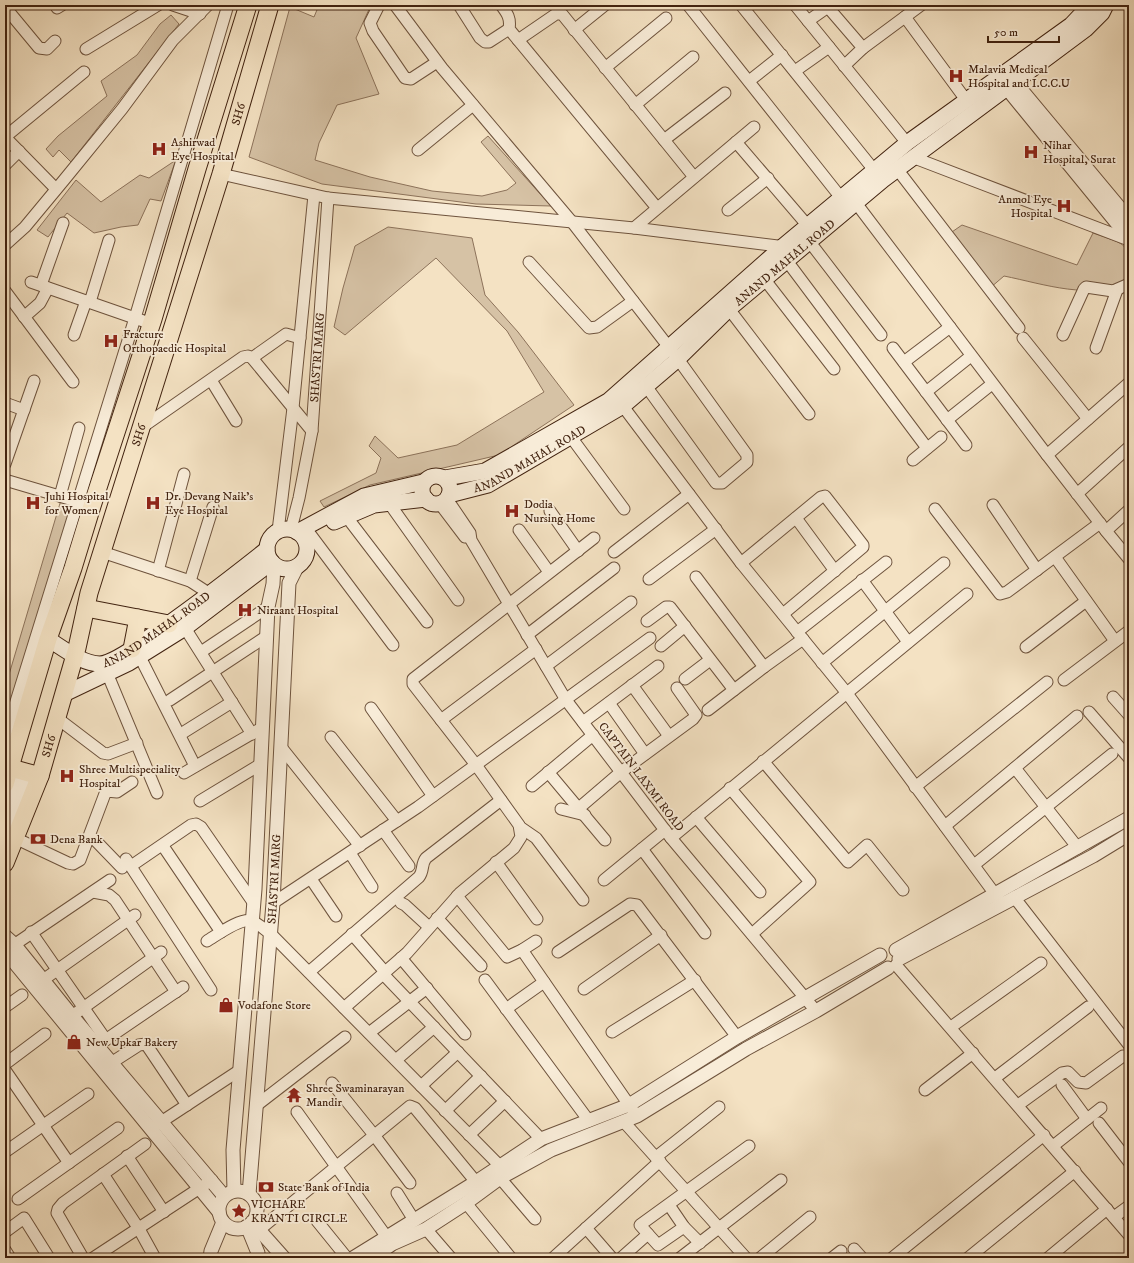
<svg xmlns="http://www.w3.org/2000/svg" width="1134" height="1263" viewBox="0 0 1134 1263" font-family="'IM FELL DW Pica',serif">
	<rect width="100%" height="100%" fill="#f4e2c3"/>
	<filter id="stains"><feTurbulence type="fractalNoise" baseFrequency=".005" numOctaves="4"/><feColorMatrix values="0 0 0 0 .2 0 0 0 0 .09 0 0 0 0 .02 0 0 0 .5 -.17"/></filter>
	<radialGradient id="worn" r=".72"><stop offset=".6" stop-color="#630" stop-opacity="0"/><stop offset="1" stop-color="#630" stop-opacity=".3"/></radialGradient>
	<!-- green -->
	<g fill="#d6c2a5" stroke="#8c725a">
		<path d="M319,5h52l-15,33 23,56 -42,11 -18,38 -4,17 55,17 62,14 50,5 25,-6 9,-7 -35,-41 7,-6 63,70 -75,-2 -154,-20 -73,-27 41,-150 24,10z"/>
		<path d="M171,15l8,9 -108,138 -12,-12 -6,7 -7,-8 12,-13 49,-40 -6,-15 36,-26 23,-31z"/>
		<path d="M176,160l-15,41 -11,-2 -12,26 -17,2 -27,6 -27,-20 -19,24 -11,-7 39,-50 25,22 39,-27 9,3z"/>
		<path d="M962,225l115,40 16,-32c36,13 36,8 36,48 -38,20 -85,3 -125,-5l-14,12 -41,-54z"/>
		<path d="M388,227l84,11 13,57 33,37 56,73 -75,50 -129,30 -46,22 -4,-6 56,-28 5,-15 -12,-12 6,-10 23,22 59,-13 87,-53 -37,-61 -71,-73 -91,77 -11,-8 9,-39 12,-42z"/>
		<path d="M61,500l14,4 -64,205 -6,-2v-19z"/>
	</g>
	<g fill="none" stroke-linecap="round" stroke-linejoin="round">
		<!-- minor casing -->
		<g stroke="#6e533d" stroke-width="13">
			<g id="minor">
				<path d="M173,5l27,9"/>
				<path d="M379,5l-9,18 3,8 32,47 6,1 26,-17"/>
				<path d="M395,5l47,63 130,154 106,137 69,96v7l-25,21h-6l-70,-97"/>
				<path d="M459,5l21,33 5,4h4l20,-13"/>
				<path d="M501,5c6,8 10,13 8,24l148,179"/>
				<path d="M688,5l154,194"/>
				<path d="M741,5l133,165"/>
				<path d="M795,5l112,138"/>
				<path d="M826,5l37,43 -19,18"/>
				<path d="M5,7l34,41 8,1 8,-8"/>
				<path d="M57,8l5,-3"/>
				<path d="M905,17l61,83"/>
				<path d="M808,21l20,-14"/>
				<path d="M574,30l31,-25"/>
				<path d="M518,40l38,-26h6l132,163"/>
				<path d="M863,48l58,-43"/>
				<path d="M86,49l72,-44"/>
				<path d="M605,68l61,-50"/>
				<path d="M795,71l34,-24"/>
				<path d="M749,81l33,-26"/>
				<path d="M635,105l58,-48"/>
				<path d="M5,137l79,-65"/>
				<path d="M5,137l51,52"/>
				<path d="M664,140l61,-47"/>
				<path d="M736,142l72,84"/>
				<path d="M418,150l55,-45"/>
				<path d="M912,157l217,83"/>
				<path d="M5,165l14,-14"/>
				<path d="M897,169l122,159"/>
				<path d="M221,174l107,24 306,30 152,19"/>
				<path d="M856,203l191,252 82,-72"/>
				<path d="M728,210l40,-32"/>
				<path d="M634,228l120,-101"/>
				<path d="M809,241l72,94"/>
				<path d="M5,245l20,-18 39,-47 58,-71 51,-69 35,-35"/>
				<path d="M787,261l140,187"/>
				<path d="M529,262l60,66 8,-1 36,-26"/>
				<path d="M765,280l69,89"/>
				<path d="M31,282l121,42"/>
				<path d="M41,285l22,-62"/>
				<path d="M5,291l68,91"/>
				<path d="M90,302l19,-62"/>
				<path d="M729,309l80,105"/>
				<path d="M24,317l16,-14 8,-15"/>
				<path d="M74,335l12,-34"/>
				<path d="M1063,335l21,-46 2,-2 27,4 16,-7"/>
				<path d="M1023,338l65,81"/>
				<path d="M893,348l73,97"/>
				<path d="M1096,348l21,-58"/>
				<path d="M252,358l34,-24 14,4"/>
				<path d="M904,362l46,-35"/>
				<path d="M211,380l25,41"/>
				<path d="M926,392l45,-36"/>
				<path d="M619,401l122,162 105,129 154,209"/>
				<path d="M5,403l19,7"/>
				<path d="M947,420l45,-36"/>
				<path d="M141,428l102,-71 5,-1 4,2 60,73"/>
				<path d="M571,437l53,72"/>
				<path d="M1047,455l59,76 23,-21"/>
				<path d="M913,460l28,-23"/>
				<path d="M5,464l29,-83"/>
				<path d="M5,480l78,23"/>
				<path d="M1077,494l52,-47"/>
				<path d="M60,496l19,-68"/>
				<path d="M447,499l23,34 1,7 95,160 105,138 145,173"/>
				<path d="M389,503l69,97"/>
				<path d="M440,504l25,33"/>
				<path d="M993,505l44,65"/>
				<path d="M935,509l65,85 7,-2 93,-69"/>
				<path d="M550,511l28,40"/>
				<path d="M346,516l81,106"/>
				<path d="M796,518l39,53"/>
				<path id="s1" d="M291,529l8,-31 13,-67 16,-233"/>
				<path d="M519,530l30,42"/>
				<path d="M278,531l15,-123 21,-213"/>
				<path d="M1106,531l23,28"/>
				<path d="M310,534l83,111"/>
				<path d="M102,552l88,29 20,13"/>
				<path d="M614,552l75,-58"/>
				<path d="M1055,557l60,84"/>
				<path d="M741,563l80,-66 4,-1 38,49v2l-80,67"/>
				<path d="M158,571l26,-97"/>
				<path d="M696,577l68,90 39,-28"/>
				<path d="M649,579l67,-50"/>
				<path d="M862,580l46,62"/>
				<path d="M190,581l23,-74"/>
				<path d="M647,621l19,-14h4l64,83 30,-23"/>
				<path d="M185,628l67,106"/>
				<path d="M797,632l89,-70"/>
				<path d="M527,635l87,-67"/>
				<path d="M661,646l24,-20"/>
				<path d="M1026,647l60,-46"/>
				<path d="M201,652l67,-45"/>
				<path d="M140,657l55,109"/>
				<path d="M822,663l122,-100"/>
				<path d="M546,666l85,-64"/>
				<path d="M105,668l52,125"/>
				<path d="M685,679l25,-19"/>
				<path d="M1064,680l65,-49"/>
				<path d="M632,685l37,51"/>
				<path d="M1113,697l16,18"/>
				<path d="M170,700l97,-64"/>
				<path d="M609,703l36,51"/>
				<path d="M371,708l62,88"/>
				<path d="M708,710l26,-20"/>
				<path d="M1089,712l40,46"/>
				<path d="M57,718l46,35 5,1 29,-11"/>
				<path d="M441,720l95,-71"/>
				<path d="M583,722l75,-56"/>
				<path d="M184,732l48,-30"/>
				<path d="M5,737l130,-419 93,-313"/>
				<path d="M331,737l66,84"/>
				<path d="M281,747l79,99"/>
				<path d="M763,761l85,101 19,-17 36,45"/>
				<path d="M1015,768l63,80"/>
				<path d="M548,772l57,68"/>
				<path d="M184,773l74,-43"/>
				<path d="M532,786l61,-51"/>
				<path d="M915,787l132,-105"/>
				<path d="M730,788l80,94 -58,52"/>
				<path d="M200,801l61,-37"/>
				<path d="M579,808l42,-36 72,-53 3,-4 -19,-27"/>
				<path d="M561,809l24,6"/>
				<path d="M696,817l64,75"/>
				<path d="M945,826l132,-110"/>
				<path d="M520,827l16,11 47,62"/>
				<path d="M383,830l26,36"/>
				<path d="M89,837l5,2 28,29"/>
				<path d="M15,838l53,25 5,1 7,-4 26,-69 11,1 15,-10"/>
				<path d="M671,838l296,-244"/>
				<path d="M163,846l58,86"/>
				<path d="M642,849l63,84"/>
				<path d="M350,853l22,34"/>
				<path d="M126,859l85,131"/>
				<path d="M496,862l41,57"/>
				<path d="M974,865l138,-111"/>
				<path d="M131,866l60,-41 5,-1 5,3 52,75"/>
				<path d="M311,879l25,37"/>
				<path d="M604,880l61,-50"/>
				<path d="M93,892l16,3 6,5 61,92"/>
				<path d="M457,896l50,61 15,-7 14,-9"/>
				<path d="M1014,897l115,148"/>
				<path d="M273,903l145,-96 232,-169"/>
				<path d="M401,903l4,2 24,22"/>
				<path d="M437,918l44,48"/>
				<path d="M31,932l75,108"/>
				<path d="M352,934l33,38"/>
				<path d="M207,941c10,-6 34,-24 45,-20 7,3 13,9 19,13l229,232"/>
				<path d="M8,949l102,-69"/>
				<path d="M522,950l112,162"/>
				<path d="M558,952l72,-48 7,1 100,132"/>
				<path d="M401,958l64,76"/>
				<path d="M896,965l233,270"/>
				<path d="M309,972l110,-95c5,-6 2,-13 7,-19l75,-58"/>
				<path d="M383,974l158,165"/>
				<path d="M43,980l92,-65"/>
				<path d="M485,980l104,141"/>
				<path d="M584,989l77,-54"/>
				<path d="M5,1007l17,-12"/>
				<path d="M344,1008l63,-55 53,-60 54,-45 7,-11 -2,-12 -43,-60 -63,-81v-5l181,-141"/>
				<path d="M506,1009l38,-27"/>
				<path d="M72,1016l89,-64"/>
				<path d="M951,1027l90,-64"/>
				<path d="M612,1032l83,-52"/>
				<path d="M369,1033l58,-45"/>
				<path d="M101,1043l82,-56"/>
				<path d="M396,1060l38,-33"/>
				<path d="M111,1063l28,-18 7,-1 41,61"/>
				<path d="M5,1064l40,-30"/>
				<path d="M5,1070l64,93"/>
				<path d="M995,1078l93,-71"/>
				<path d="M332,1083l42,52 36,48"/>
				<path d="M1062,1085l25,34"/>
				<path d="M421,1086l37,-34"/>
				<path d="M925,1090l48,-37"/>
				<path d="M257,1105l88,-68"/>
				<path d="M1018,1105l44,-32 6,-1 10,10 8,1 37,-27"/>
				<path d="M445,1111l36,-35"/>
				<path d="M297,1112l89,124"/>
				<path d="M624,1122l122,136"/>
				<path d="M1099,1123l30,39"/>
				<path d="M155,1126l85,-56"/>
				<path d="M469,1135l36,-34"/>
				<path d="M1053,1146l48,-38"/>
				<path d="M5,1152l83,-58"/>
				<path d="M127,1156l37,56"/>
				<path d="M656,1157l63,-50"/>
				<path d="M103,1174l36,55 16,29"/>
				<path d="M500,1178l35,41"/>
				<path d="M397,1193l17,27"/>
				<path d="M18,1199l100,-71"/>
				<path d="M466,1203l45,55"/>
				<path d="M669,1205l15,22 16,16"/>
				<path d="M1114,1217l15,-11"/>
				<path d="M317,1221l30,37"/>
				<path d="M586,1228l26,30"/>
				<path d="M426,1229l25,29"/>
				<path d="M259,1230l151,-124 5,2 61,74"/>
				<path d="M5,1232l19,-14 25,40"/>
				<path d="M648,1234l-8,-9 109,-79"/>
				<path d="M854,1249l8,9"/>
				<path d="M5,1250l5,8"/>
				<path d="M83,1258l-26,-45 1,-4 5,-6 82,-59"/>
				<path d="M93,1258l119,-78"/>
				<path d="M553,1258l107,-97"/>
				<path d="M621,1258l27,-24 10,11 26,-18"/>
				<path d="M680,1258l101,-78"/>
				<path d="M760,1258l50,-41"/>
				<path d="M832,1258l9,-7"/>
				<path d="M892,1258l152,-123"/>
				<path d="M968,1258l107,-87"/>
				<path d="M1048,1258l59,-49"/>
			</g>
		</g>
		<!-- tertiary casing -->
		<g stroke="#6e533d" stroke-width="15">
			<g id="tertiary">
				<path d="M1009,75l120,144"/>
				<path d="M1000,80l129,158"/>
				<path d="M5,936l9,8 58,72 152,180"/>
				<path d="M896,950l233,-132"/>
				<path d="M5,951l214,261"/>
				<path d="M899,959l194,-103 36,-22"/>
				<path d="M234,1191l-1,-41 22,-261 13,-282 5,-23 1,-20"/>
				<circle cx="238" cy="1210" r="19"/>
				<path id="s2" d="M249,1194l24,-291 16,-320 9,-18"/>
				<path d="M252,1222l32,36"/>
				<path d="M247,1226l11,27v5"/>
				<path d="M210,1258l1,-7 12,-29"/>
				<path d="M353,1258l123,-76 65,-43 88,-34 108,-68 143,-82"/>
				<path d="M372,1258l20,-14 34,-15 40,-26 34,-25 51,-28 86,-34 109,-67 70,-38 72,-43"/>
			</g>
		</g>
		<!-- secondary casing -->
		<g stroke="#422310" stroke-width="17">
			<g id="secondary">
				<circle cx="436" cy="490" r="14"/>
				<path d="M445,478l40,-7 123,-70 174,-154 125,-104 164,-118 19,-20"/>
				<path id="s3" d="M449,495l39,-10 135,-79 55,-47 51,-50 154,-129 203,-151 16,-16 4,-8"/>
				<path d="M334,522l40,-17 52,-6"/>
				<circle cx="287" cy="549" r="20"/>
				<path d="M297,532l67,-36 59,-14"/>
				<path id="s4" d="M48,639c15,9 34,25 52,25 14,-1 36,-18 48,-26 41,-28 80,-58 119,-89"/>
				<path d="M64,694l65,-31 56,-35 87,-66"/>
				<path d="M5,810l13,-39"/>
				<path d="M5,840l26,-66"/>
			</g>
		</g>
		<!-- primary casing -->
		<g stroke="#422310" stroke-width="19">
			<g id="primary">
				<path d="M86,608l83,16"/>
				<path d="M132,649l6,-31"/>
				<path d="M11,768l29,8"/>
				<path d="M5,784l43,-145 25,-71 19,-62 61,-187 44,-150 51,-164"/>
				<path id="s5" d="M5,863l35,-87 37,-128 12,-55 132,-419 49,-169"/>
			</g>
		</g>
		<!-- minor -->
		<use href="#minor" stroke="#f8ecd8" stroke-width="11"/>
		<!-- tertiary -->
		<use href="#tertiary" stroke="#f8ecd8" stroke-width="13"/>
		<!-- secondary -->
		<use href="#secondary" stroke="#f8ecd8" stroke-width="15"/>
		<!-- primary -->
		<use href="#primary" stroke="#f4e2c3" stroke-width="17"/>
	</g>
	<!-- icons -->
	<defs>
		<g id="hospital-bare" transform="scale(1.2)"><path d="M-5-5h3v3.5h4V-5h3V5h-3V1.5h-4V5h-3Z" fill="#8f2418" stroke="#f8ecd8" stroke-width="2.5" paint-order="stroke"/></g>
		<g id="bank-bare" transform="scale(1.2)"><path d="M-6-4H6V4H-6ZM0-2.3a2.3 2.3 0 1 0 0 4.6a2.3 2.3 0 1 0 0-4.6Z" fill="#8f2418" stroke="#f8ecd8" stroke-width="2.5" paint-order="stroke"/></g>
		<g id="shop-bare" transform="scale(1.2)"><path d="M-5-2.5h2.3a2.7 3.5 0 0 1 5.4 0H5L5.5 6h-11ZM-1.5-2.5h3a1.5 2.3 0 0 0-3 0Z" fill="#8f2418" stroke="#f8ecd8" stroke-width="2.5" paint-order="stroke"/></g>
		<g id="temple-bare" transform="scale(1.2)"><path d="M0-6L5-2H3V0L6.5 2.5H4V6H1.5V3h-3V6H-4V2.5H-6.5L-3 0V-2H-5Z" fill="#8f2418" stroke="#f8ecd8" stroke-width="2.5" paint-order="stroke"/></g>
		<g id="sight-bare" transform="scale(1.2)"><path d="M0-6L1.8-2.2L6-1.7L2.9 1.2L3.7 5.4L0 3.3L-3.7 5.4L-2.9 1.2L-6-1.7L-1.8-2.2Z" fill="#8f2418" stroke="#f8ecd8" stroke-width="2.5" paint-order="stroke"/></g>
	</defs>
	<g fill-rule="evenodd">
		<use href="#hospital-bare" x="956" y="76"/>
		<use href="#hospital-bare" x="159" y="149"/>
		<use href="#hospital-bare" x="1031" y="152"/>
		<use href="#hospital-bare" x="1064" y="206"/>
		<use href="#hospital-bare" x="111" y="341"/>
		<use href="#hospital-bare" x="33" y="503"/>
		<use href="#hospital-bare" x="153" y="503"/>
		<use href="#hospital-bare" x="512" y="511"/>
		<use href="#hospital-bare" x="245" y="610"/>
		<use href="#hospital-bare" x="67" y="776"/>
		<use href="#bank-bare" x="38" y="839"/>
		<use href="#shop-bare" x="226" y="1005"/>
		<use href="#shop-bare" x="74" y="1042"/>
		<use href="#temple-bare" x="294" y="1095"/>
		<use href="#bank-bare" x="266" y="1187"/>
		<use href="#sight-bare" x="239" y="1211"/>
	</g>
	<g text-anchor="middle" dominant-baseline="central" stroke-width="3.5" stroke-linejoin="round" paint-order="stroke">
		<!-- poi labels -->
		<g font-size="12" fill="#422310" stroke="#f8ecd8" text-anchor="start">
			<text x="968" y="69">Malavia Medical<tspan x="968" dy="14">Hospital and I.C.C.U</tspan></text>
			<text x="171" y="142">Ashirwad<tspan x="171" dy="14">Eye Hospital</tspan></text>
			<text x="1043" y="145">Nihar<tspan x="1043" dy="14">Hospital, Surat</tspan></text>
			<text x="1052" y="199" text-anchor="end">Anmol Eye<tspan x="1052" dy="14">Hospital</tspan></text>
			<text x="123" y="334">Fracture<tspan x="123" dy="14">Orthopaedic Hospital</tspan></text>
			<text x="45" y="496">Juhi Hospital<tspan x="45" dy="14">for Women</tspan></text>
			<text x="165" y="496">Dr. Devang Naik's<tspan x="165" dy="14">Eye Hospital</tspan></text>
			<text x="524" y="504">Dodia<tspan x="524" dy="14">Nursing Home</tspan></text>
			<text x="257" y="610">Niraant Hospital</text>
			<text x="79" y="769">Shree Multispeciality<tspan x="79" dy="14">Hospital</tspan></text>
			<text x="50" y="839">Dena Bank</text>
			<text x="238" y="1005">Vodafone Store</text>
			<text x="86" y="1042">New Upkar Bakery</text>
			<text x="306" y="1088">Shree Swaminarayan<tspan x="306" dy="14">Mandir</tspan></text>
			<text x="278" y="1187">State Bank of India</text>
			<text x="251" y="1204">VICHARE<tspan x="251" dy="14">KRANTI CIRCLE</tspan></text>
		</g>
		<!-- street labels -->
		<g font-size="12" fill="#422310" stroke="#f8ecd8">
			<text stroke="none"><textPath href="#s5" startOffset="785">SH6</textPath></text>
			<text stroke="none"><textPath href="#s3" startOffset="413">ANAND MAHAL ROAD</textPath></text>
			<text stroke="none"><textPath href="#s1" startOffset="174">SHASTRI MARG</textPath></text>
			<text stroke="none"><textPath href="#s5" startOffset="449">SH6</textPath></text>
			<text stroke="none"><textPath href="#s3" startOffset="89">ANAND MAHAL ROAD</textPath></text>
			<text stroke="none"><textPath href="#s4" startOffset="125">ANAND MAHAL ROAD</textPath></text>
			<text stroke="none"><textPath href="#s5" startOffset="125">SH6</textPath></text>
			<text transform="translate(641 777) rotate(53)">CAPTAIN LAXMI ROAD</text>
			<text stroke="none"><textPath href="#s2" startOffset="316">SHASTRI MARG</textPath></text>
		</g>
	</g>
	<!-- margin -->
	<rect width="1134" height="1263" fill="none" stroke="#f4e2c3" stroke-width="20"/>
	<rect x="6" y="6" width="1122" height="1251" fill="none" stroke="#422310" stroke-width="2"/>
	<rect x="10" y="10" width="1114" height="1243" fill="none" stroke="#422310"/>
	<!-- scale -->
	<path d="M988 36v6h71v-6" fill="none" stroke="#422310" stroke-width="2"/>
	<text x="994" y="36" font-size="12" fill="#422310" stroke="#f8ecd8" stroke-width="3" paint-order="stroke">50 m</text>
	<rect width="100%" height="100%" filter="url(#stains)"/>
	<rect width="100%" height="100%" fill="url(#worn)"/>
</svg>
